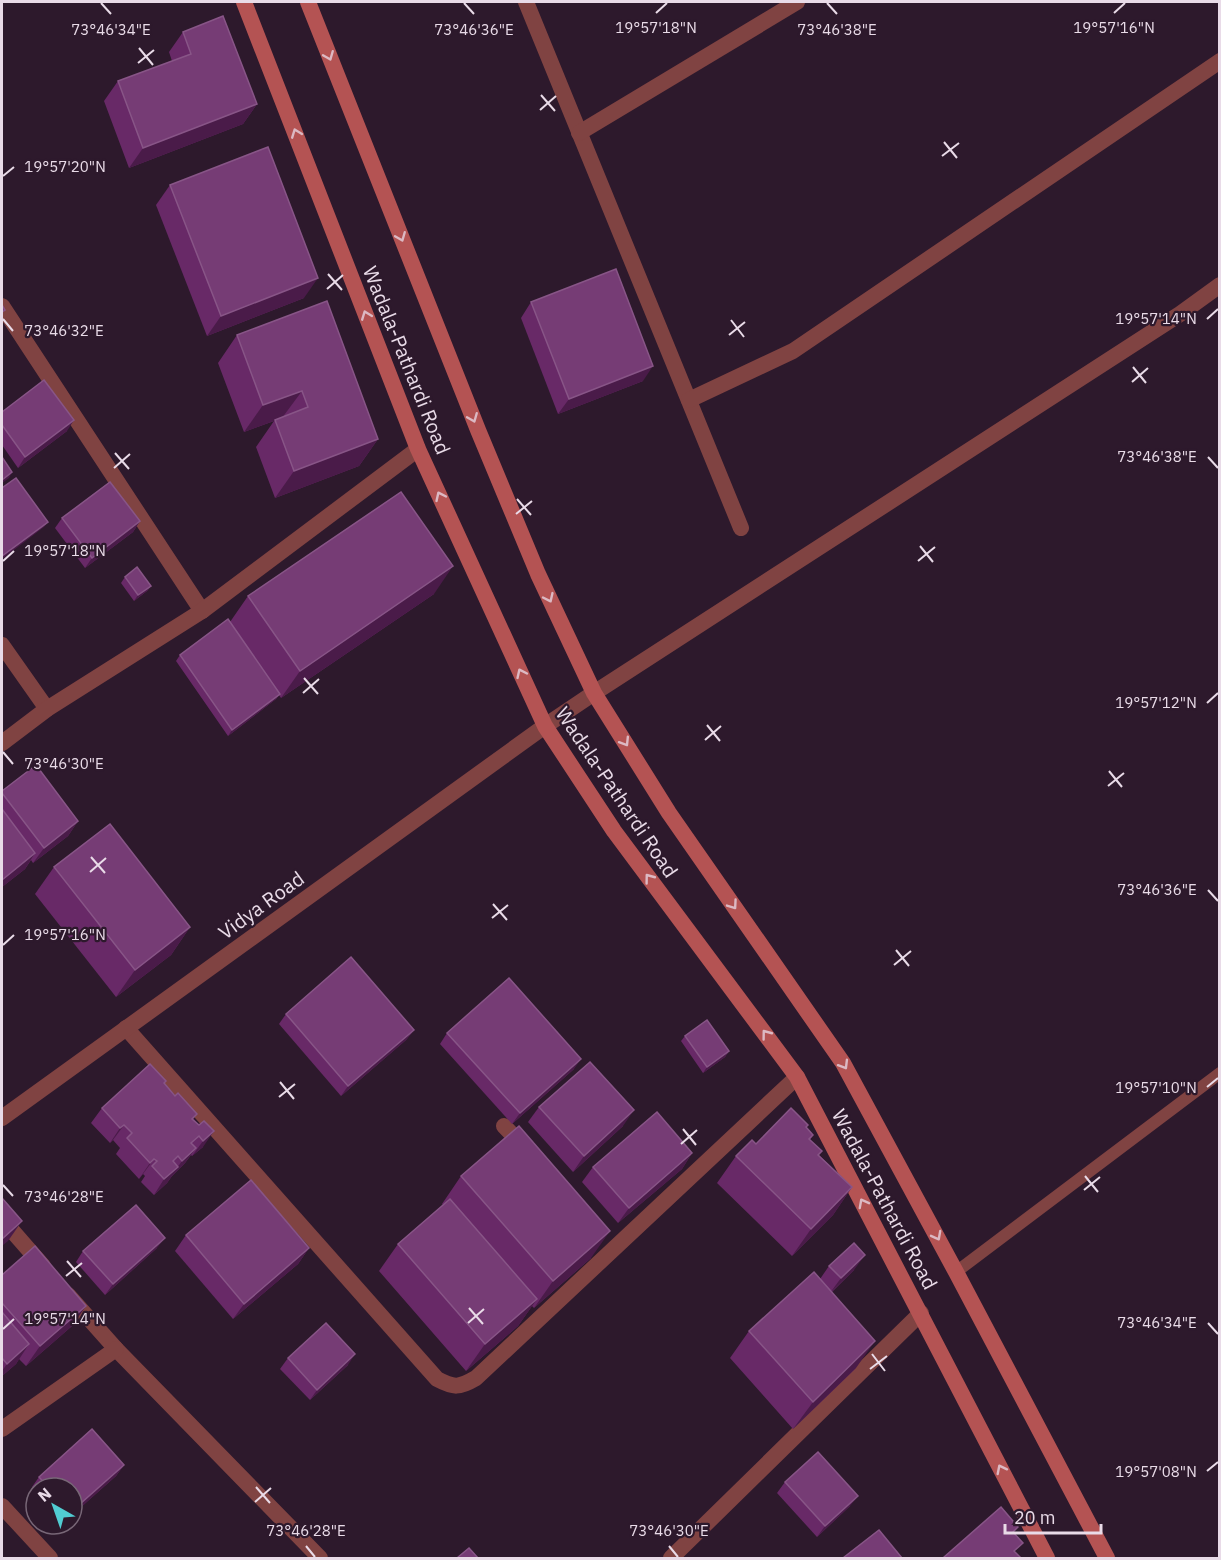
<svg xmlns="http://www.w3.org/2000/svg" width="1221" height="1560" viewBox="0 0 1221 1560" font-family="'IBM Plex Sans',sans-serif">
	<rect width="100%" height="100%" fill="#2d192c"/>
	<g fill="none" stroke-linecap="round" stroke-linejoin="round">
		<!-- service -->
		<path stroke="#804342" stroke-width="12" d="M956,1272l264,-199"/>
		<!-- minor -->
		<g stroke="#804342" stroke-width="16">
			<path d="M526,2l215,526"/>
			<path d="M579,133l218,-131"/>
			<path d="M2,306l200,305"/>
			<path d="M689,400l104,-49 427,-290"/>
			<path d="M2,645l45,64"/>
			<path d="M2,743l45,-34 155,-98 216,-162"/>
			<path d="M126,1028l311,351c17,9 22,9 39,-1l321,-301"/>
			<path d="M504,1126l22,23"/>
			<path d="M2,1219l41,47"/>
			<path d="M68,1295l48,54 204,209"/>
			<path d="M2,1429l114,-80"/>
			<path d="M2,1506l48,52"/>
			<path d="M671,1558l250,-245"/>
		</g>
		<!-- tertiary -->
		<path stroke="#804342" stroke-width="16" d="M2,1118l543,-392 49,-33 586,-379 40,-29"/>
		<!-- secondary -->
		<g stroke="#b45353" stroke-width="16">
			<path d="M244,2l174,447 127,277 69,105 183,246 250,481"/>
			<path d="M308,2l170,428 60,144 56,119 75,120 174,250 113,209 151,286"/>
		</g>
	</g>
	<!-- wall -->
	<g fill="#682967">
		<path d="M183,32l74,72 -14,20 -114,44 -25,-67 14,-20 54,-20 -3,-9z"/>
		<path d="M170,185l134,113 -97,38 -51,-131z"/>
		<path d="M531,302l112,79 -85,33 -37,-96z"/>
		<path d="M237,335l141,104 -19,27 -84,32 -19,-51 18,-26 -30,11 -26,-69z"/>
		<path d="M2,412l65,19 -49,37 -16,-23z"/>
		<path d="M62,518l78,3 -7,11 -48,36 -30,-40z"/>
		<path d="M125,577l26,9 -4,5 -13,10 -13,-18z"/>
		<path d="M434,594l-153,104 -2,-3 -3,4 -48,37 -52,-75 4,-6 50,-33 18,-26z"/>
		<path d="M2,793l76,28 -10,15 -35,27 -2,-3 -6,9 -23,18z"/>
		<path d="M54,867l136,60 -19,28 -55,42 -81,-103z"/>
		<path d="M286,1014l128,16 -8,10 -65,56 -62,-72z"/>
		<path d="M447,1033l127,36 -62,55 -72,-80z"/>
		<path d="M685,1036l44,15 -4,6 -22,16 -22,-32z"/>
		<path d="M166,1081l-2,3 35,41 5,-4 -1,26 -11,9 -1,-1 -6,8 -13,13 -5,7 -13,12 -13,-13 4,-6 -2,-2 -4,5 -23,-25 4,-6 -7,-8 -3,3 -19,-20 11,-15z"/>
		<path d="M539,1107l84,19 -50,46 -45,-50z"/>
		<path d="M806,1127l7,8 -3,5 12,11 -3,4 33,32 -19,28 -41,41 -75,-73 19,-27 20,-12z"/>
		<path d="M692,1153l-10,16 -64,54 -36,-41 11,-15z"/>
		<path d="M461,1176l130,82 -57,50 -2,-2 -14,20 -52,45 -87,-100 19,-27 45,-39 -1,-1z"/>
		<path d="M186,1235l123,13 -11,16 -65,55 -58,-68z"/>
		<path d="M157,1248l-52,47 -29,-33 7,-11z"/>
		<path d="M829,1266l25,4 -22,22 24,76 -63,61 -63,-71 19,-27 71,-52z"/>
		<path d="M2,1275l70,51 -46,40 -7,-7 -3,5 -14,12z"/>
		<path d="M288,1358l60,7 -38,35 -30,-31z"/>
		<path d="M124,1465l-8,11 -44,39v-27h-36v4l-4,-5 7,-10z"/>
		<path d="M785,1482l65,24 -33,31 -40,-44z"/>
	</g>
	<!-- shaded-wall -->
	<g fill="#4a1b49">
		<path d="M257,104l-14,20 -114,44 14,-20z"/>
		<path d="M318,278l-14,20 -97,38 14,-20z"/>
		<path d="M653,366l-10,15 -85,33 11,-15z"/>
		<path d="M302,391l-20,27 -38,14 19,-27z"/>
		<path d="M74,420l-7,11 -49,37 7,-11z"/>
		<path d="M378,439l-19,27 -84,32 19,-27z"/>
		<path d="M12,472l-3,6 -7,5v-3z"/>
		<path d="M140,521l-7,11 -48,36 7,-10z"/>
		<path d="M48,522l-4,5 -42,32v-3z"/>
		<path d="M453,566l-19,28 -153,104 19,-27z"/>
		<path d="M151,586l-4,5 -13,10 4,-6z"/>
		<path d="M280,694l-4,5 -48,37 4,-6z"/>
		<path d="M78,821l-10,15 -35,27 11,-15z"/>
		<path d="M35,853l-10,16 -23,18v-7z"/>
		<path d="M190,927l-19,28 -55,42 19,-27z"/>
		<path d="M414,1030l-8,10 -65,56 7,-10z"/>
		<path d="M729,1051l-4,6 -22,16 4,-6z"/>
		<path d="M581,1059l-7,10 -62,55 8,-11z"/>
		<path d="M634,1110l-11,16 -50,46 11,-16z"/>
		<path d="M124,1125l-11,15 -3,3 10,-15z"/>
		<path d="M214,1131l-11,16 -11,9 11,-15z"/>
		<path d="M196,1148l-11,15 -13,13 -5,7 -13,12 10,-16 13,-11 5,-7z"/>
		<path d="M692,1153l-10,16 -64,54 11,-15z"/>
		<path d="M154,1159l-11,15 -4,5 11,-16z"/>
		<path d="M852,1187l-19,28 -41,41 19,-27z"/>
		<path d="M22,1221l-14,20 -6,5v-7z"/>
		<path d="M610,1231l-19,27 -57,50 19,-27z"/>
		<path d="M165,1238l-8,10 -52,47 8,-11z"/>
		<path d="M309,1248l-11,16 -65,55 11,-15z"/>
		<path d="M865,1255l-11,15 -24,23 11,-15z"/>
		<path d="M537,1299l-19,27 -52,45 19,-27z"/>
		<path d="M86,1306l-14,20 -46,40 14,-20z"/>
		<path d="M875,1341l-19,27 -63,61 20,-27z"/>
		<path d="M29,1344l-13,20 -14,12v-5l5,-7z"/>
		<path d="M355,1354l-7,11 -38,35 7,-10z"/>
		<path d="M124,1465l-8,11 -44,39v-4z"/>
		<path d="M858,1496l-8,10 -33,31 8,-11z"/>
	</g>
	<!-- building -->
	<g fill="#763c75" stroke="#885587" stroke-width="1.5">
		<path d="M223,16l34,88 -114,44 -25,-67 73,-27 -8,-22z"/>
		<path d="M268,147l50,131 -97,38 -51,-131z"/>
		<path d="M616,269l37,97 -84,33 -38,-97z"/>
		<path d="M327,301l51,138 -84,32 -19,-51 33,-13 -6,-16 -39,14 -26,-70z"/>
		<path d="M2,305l3,5 -3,2z"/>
		<path d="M44,380l30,40 -49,37 -23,-32v-13z"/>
		<path d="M2,457l10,15 -10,8z"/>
		<path d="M16,478l32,44 -46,34v-68z"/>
		<path d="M110,482l30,39 -48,37 -30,-40z"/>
		<path d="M401,492l52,74 -153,105 -52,-75z"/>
		<path d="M137,567l14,19 -13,9 -13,-18z"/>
		<path d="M228,619l52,75 -48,36 -52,-75z"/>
		<path d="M36,765l42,56 -34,27 -42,-55v-2z"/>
		<path d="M2,809l33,44 -33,27z"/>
		<path d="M110,824l80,103 -55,43 -81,-103z"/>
		<path d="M351,957l63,73 -66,56 -62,-72z"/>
		<path d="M509,978l72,81 -61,54 -73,-80z"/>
		<path d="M707,1020l22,31 -22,16 -22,-31z"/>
		<path d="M590,1062l44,48 -50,46 -45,-49z"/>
		<path d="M150,1064l16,17 -2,2 11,13 3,-3 19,21 -5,5 7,6 5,-4 10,10 -11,10 -4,-5 -8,7 5,5 -14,13 -4,-5 -5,5 5,6 -14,12 -12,-13 5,-5 -3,-2 -4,4 -23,-25 5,-5 -8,-8 -4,3 -18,-20z"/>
		<path d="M791,1108l17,17 -2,2 7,8 -4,4 13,12 -4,4 34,32 -41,42 -75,-73 16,-16 4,4z"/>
		<path d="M657,1112l35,41 -63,55 -36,-41z"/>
		<path d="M519,1126l91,105 -57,50 -92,-105z"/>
		<path d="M251,1180l58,68 -65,56 -58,-69z"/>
		<path d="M2,1198l20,23 -20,18z"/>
		<path d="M450,1199l87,100 -52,45 -87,-100z"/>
		<path d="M136,1205l29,33 -52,46 -30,-33z"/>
		<path d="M854,1243l11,12 -24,23 -12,-12z"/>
		<path d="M35,1246l51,60 -46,40 -38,-43v-28z"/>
		<path d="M814,1272l61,69 -62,61 -64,-71z"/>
		<path d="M2,1312l27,32 -22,20 -5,-6z"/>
		<path d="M326,1323l29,31 -38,36 -29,-32z"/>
		<path d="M92,1429l32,36 -52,46v-23h-23l-10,-11z"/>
		<path d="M818,1452l40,44 -33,30 -40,-44z"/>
		<path d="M1001,1507l17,20 -5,5 10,11 -9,8 7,7h-78z"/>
		<path d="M879,1530l23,28h-59z"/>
		<path d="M469,1548l9,10h-21z"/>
	</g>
	<!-- one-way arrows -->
	<defs><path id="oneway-chevron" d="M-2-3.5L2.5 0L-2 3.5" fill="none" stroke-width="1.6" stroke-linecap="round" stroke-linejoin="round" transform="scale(1.5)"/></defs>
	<g stroke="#dcb9c3">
		<use href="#oneway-chevron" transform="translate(329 56) rotate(68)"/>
		<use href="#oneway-chevron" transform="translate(296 133) rotate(-111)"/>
		<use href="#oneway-chevron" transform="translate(401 237) rotate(68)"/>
		<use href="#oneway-chevron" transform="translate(366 315) rotate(-111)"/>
		<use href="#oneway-chevron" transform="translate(473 418) rotate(68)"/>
		<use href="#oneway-chevron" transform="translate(440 496) rotate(-115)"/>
		<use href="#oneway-chevron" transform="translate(549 598) rotate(65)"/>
		<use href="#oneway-chevron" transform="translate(521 673) rotate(-115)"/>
		<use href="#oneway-chevron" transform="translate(625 742) rotate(58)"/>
		<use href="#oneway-chevron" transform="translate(649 878) rotate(-127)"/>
		<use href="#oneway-chevron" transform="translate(733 905) rotate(55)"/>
		<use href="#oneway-chevron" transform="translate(766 1034) rotate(-127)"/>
		<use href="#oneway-chevron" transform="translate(844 1065) rotate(59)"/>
		<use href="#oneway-chevron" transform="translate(863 1203) rotate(-118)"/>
		<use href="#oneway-chevron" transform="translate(937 1236) rotate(62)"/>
		<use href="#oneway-chevron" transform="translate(1001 1469) rotate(-117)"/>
	</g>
	<!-- ticks -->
	<path fill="none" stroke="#e9dbe8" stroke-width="2" d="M101,3l10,11M464,3l10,11M827,3l10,11M656,13l11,-10M1114,13l11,-10M139,48l14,17M138,63l16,-13M541,95l14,16M540,110l16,-14M944,142l13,16M942,156l17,-13M3,176l11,-9M328,274l14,16M327,289l16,-14M3,319l10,12M1207,319l11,-10M731,320l13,17M729,335l16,-13M1133,367l13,16M1132,382l16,-14M115,453l14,16M1208,457l10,11M114,468l16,-14M517,499l14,16M516,514l16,-13M920,546l13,16M3,561l11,-10M918,561l17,-14M304,678l14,16M303,693l16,-14M1207,703l11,-10M707,725l13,16M705,740l16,-14M3,752l10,12M1109,771l13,16M1108,786l16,-13M91,857l14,16M90,872l16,-14M1208,890l10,11M493,904l14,16M492,918l16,-13M3,945l11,-10M896,950l13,16M894,965l17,-14M280,1082l14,17M1207,1087l11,-9M279,1097l16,-13M683,1129l13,16M681,1144l16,-14M1085,1176l13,16M3,1185l10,11M1084,1190l16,-13M67,1261l14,16M66,1276l16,-13M469,1308l14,16M468,1323l16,-14M1208,1323l10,11M3,1329l11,-10M872,1354l13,17M870,1369l17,-13M1207,1471l11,-9M256,1487l14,16M255,1502l16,-14M306,1546l9,11M669,1546l9,11"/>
	<g text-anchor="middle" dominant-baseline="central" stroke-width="4.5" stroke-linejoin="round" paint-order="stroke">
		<!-- street labels -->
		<g font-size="20" fill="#e9dbe8" stroke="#2d192c">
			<text transform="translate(407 360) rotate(68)">Wadala-Pathardi Road</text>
			<text transform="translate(617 792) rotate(56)">Wadala-Pathardi Road</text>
			<text transform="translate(261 905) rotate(-36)">Vidya Road</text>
			<text transform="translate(885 1199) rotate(62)">Wadala-Pathardi Road</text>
		</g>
	</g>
	<g font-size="15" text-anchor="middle" fill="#e9dbe8" stroke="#2d192c" stroke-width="4.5" stroke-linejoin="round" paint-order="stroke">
		<text x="656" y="33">19°57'18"N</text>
		<text x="1114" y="33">19°57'16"N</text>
		<text x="111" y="35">73°46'34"E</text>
		<text x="474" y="35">73°46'36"E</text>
		<text x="837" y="35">73°46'38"E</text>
		<text x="65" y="172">19°57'20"N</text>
		<text x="1156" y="324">19°57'14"N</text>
		<text x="64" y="336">73°46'32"E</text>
		<text x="1157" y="462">73°46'38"E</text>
		<text x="65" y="556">19°57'18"N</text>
		<text x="1156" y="708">19°57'12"N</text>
		<text x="64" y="769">73°46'30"E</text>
		<text x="1157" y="895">73°46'36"E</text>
		<text x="65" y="940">19°57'16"N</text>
		<text x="1156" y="1093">19°57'10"N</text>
		<text x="64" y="1202">73°46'28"E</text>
		<text x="65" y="1324">19°57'14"N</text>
		<text x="1157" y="1328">73°46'34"E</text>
		<text x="1156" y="1477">19°57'08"N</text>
		<text x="306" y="1536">73°46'28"E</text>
		<text x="669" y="1536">73°46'30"E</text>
	</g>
	<!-- border -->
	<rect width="1221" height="1560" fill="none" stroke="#e9dbe8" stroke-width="6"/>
	<!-- north arrow -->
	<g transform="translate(54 1506) rotate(320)"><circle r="28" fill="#2d192c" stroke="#786777" stroke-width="1.5"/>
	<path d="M0-4.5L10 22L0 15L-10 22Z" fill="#51ccd2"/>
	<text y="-9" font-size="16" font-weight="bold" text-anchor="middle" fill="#e9dbe8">N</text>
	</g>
	<!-- scale -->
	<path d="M1005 1524v9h96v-9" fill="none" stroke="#e9dbe8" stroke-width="3"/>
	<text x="1014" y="1524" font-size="18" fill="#e9dbe8" stroke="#2d192c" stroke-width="4.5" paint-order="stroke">20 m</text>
</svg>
